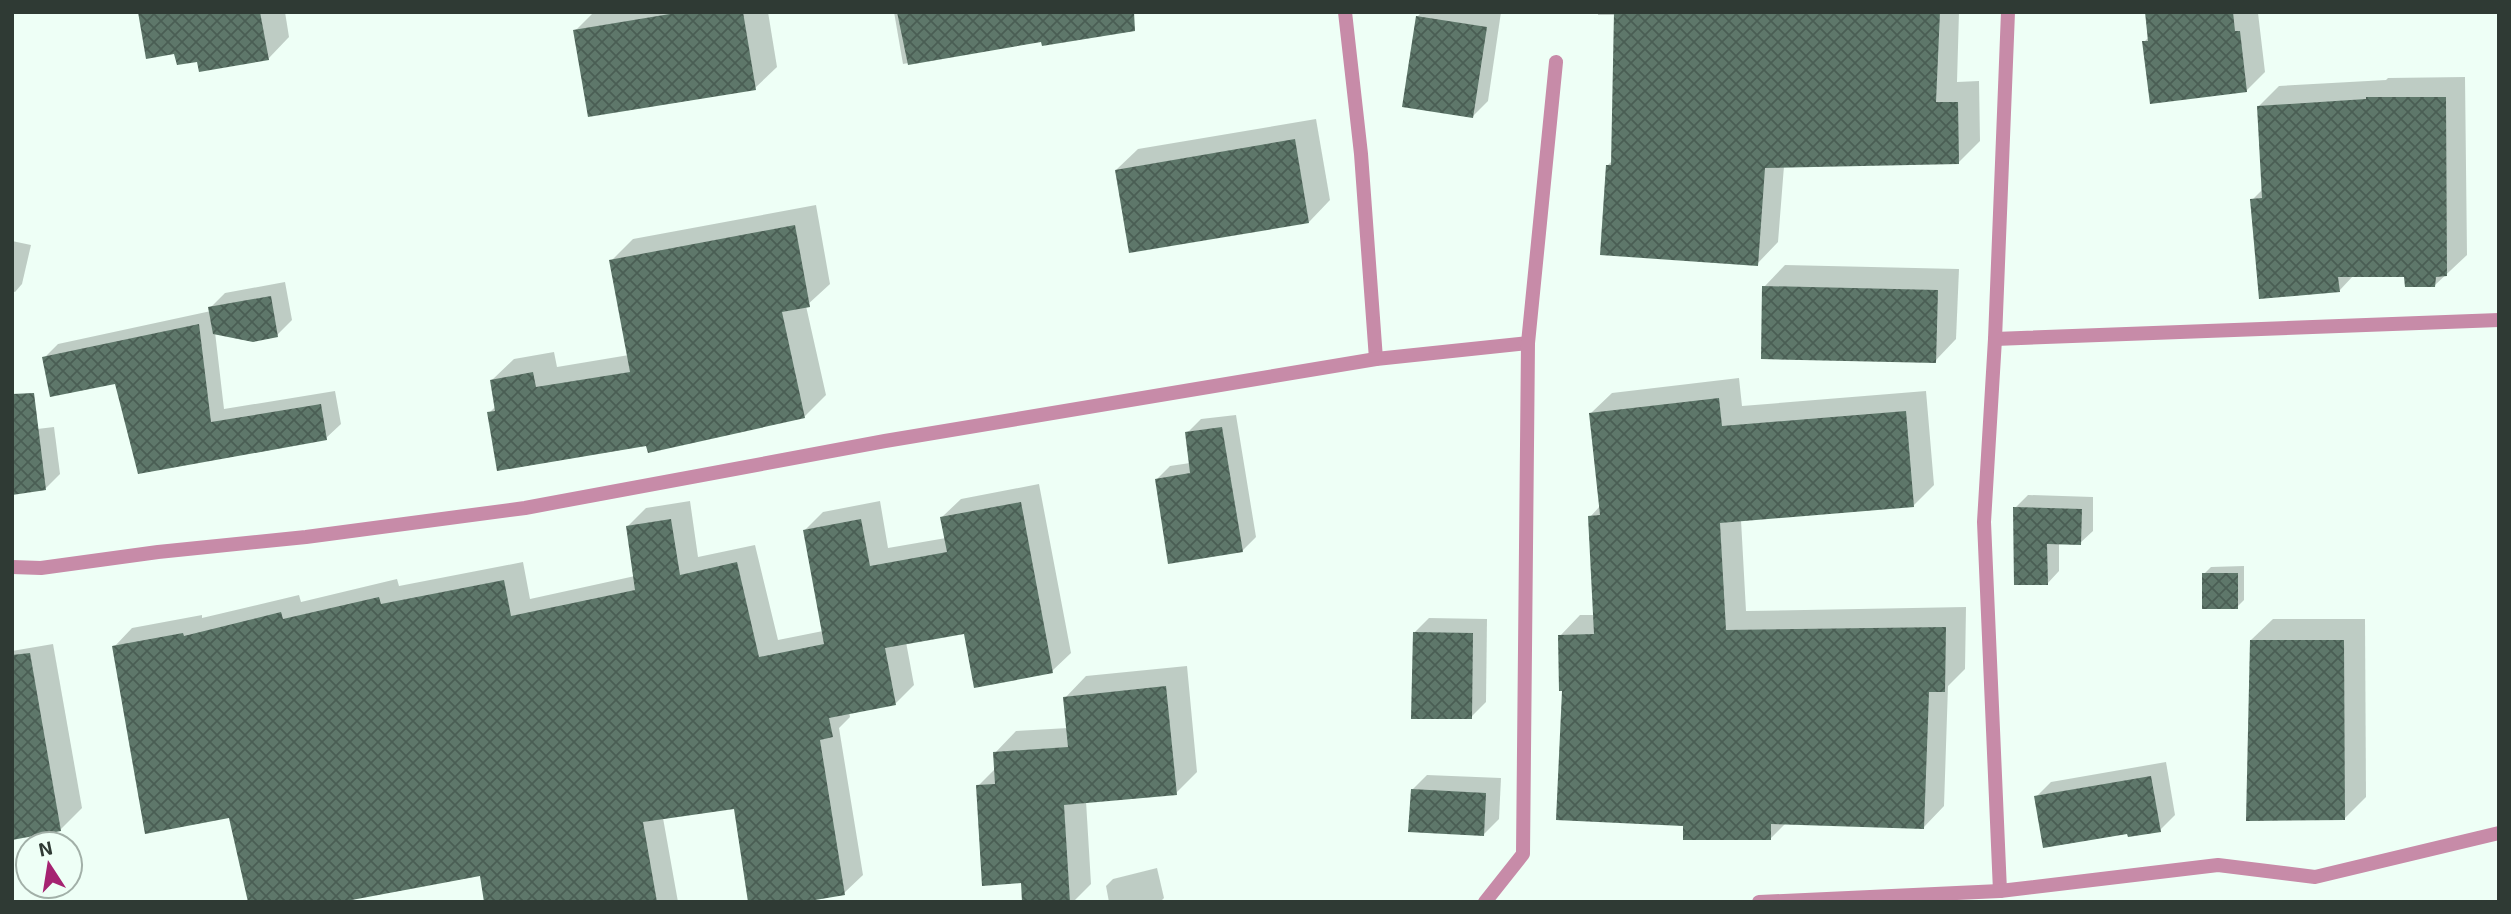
<svg xmlns="http://www.w3.org/2000/svg" width="2511" height="914" viewBox="0 0 2511 914" font-family="'Exo 2',sans-serif">
	<defs>
		<pattern id="building-cross-hatch" width="8" height="8" patternUnits="userSpaceOnUse" patternTransform="scale(1.75)"><rect width="8" height="8" fill="#5e776a"/><path d="M0 0l8 8M0 8l8-8" fill="none" stroke="#4a5e54"/></pattern>
	</defs>
	<rect width="100%" height="100%" fill="#eefff6"/>
	<!-- shadow -->
	<g fill="#0003">
		<path d="M140,12h145l4,25 -21,22 -69,1 -23,-8z"/>
		<path d="M594,12h174l9,55 -22,21 -180,-57z"/>
		<path d="M894,12h230l-81,27 -140,25z"/>
		<path d="M1422,12h79l-13,89 -15,15 -56,-99z"/>
		<path d="M1598,12h361l-2,70 22,-1 1,60 -21,21 -175,4 -6,76 -21,22 -149,-99 5,-5 3,-145h-18z"/>
		<path d="M2146,12l112,1 7,59 -19,19 -102,-49 5,-5z"/>
		<path d="M2465,77l2,178 -32,30 -29,-10h-52l-15,16 -87,-91 11,-11 -4,-83 20,-20 107,-6 2,-2z"/>
		<path d="M1316,119l14,81 -21,22 -193,-52 22,-21z"/>
		<path d="M816,205l14,79 -24,22 20,89 -22,22 -157,27 -158,-31 7,-7 -4,-26 22,-21 40,-7 3,15 72,-12 -18,-94 22,-22z"/>
		<path d="M12,241l19,4 -9,39 -7,8 -3,-1z"/>
		<path d="M1785,265l174,4 -3,70 -21,22 -171,-74z"/>
		<path d="M285,282l7,38 -15,15 -62,-3 9,77 111,-18 6,33 -15,14 -187,34 -23,-90 -72,-24 14,-14 153,-33 -1,-3 15,-15z"/>
		<path d="M1739,378l3,28 184,-15 8,94 -21,21 -172,14 5,91 220,-4 -1,62 -17,17 -4,120 -20,21 -138,-4 -15,15 -86,-14 -121,-135 -4,-53 20,-21h15l-5,-98 11,-12 -10,-92 21,-20z"/>
		<path d="M1236,415l20,122 -14,14 -85,-72 13,-13 20,-3 -3,-30 14,-14z"/>
		<path d="M54,427l6,47 -15,15 -33,-57z"/>
		<path d="M1039,484l32,169 -19,18 -87,-39 -59,10 8,43 -19,19 -46,8 1,5 -11,11 24,147 -19,18 -109,-86 -72,11 15,84h-192l-5,-28 -250,-58 -117,-169 18,-19 70,-13v3l97,-23 2,7 96,-23 2,7 124,-24 7,37 105,-23 -8,-49 19,-19 44,-7 8,56 57,-12 23,95 45,-9 -18,-101 18,-18 57,-11 8,47 58,-10 -4,-21 19,-18z"/>
		<path d="M2028,495l65,2v34l-13,12h-21v28l-12,13 -32,-76z"/>
		<path d="M2244,566v34l-7,7 -33,-33 7,-7z"/>
		<path d="M1429,618l58,1 -1,83 -15,15 -57,-84z"/>
		<path d="M2273,619h92l1,178 -21,21 -94,-178z"/>
		<path d="M53,644l29,164 -22,22 -48,8v-187z"/>
		<path d="M1187,666l10,106 -21,21 -90,8 5,83 -18,18h-49l-1,-21 -45,-95 18,-18 -1,-15 21,-22 52,-3 -3,-30 21,-22z"/>
		<path d="M2166,762l9,53 -15,15 -31,2 -93,-35 15,-15z"/>
		<path d="M1427,775l74,3 -2,41 -15,15 -72,-44z"/>
		<path d="M1157,868l7,30 -4,4h-51l-3,-16 7,-7z"/>
	</g>
	<!-- building -->
	<g fill="url(#building-cross-hatch)">
		<path d="M138,12h122l9,48 -70,12 -2,-10 -20,3 -3,-11 -28,5z"/>
		<path d="M682,12h61l13,78 -168,27 -15,-87z"/>
		<path d="M897,12h237l1,19 -93,15 -1,-4 -133,23z"/>
		<path d="M1614,12h326l-4,90h22l1,62 -194,4 -7,98 -158,-11 6,-90h5z"/>
		<path d="M2145,12h88l2,19h5l7,61 -97,12 -8,-63h6z"/>
		<path d="M1416,16l71,11 -14,91 -71,-11z"/>
		<path d="M2366,97h80l1,179 -11,1 -1,10h-30l-1,-10h-66l2,15 -81,7 -9,-100 12,-1 -5,-92 109,-7z"/>
		<path d="M1295,139l14,84 -180,30 -14,-83z"/>
		<path d="M795,225l15,82 -28,5 23,106 -157,35 -2,-7 -149,25 -10,-59 8,-1 -5,-31 43,-8 3,15 94,-15 -21,-112z"/>
		<path d="M1762,286l176,4 -2,73 -175,-4z"/>
		<path d="M271,296l7,41 -25,5 -40,-8 -5,-27z"/>
		<path d="M199,324l12,98 110,-18 6,36 -189,34 -23,-90 -65,13 -8,-40z"/>
		<path d="M34,393l12,97 -34,5v-101z"/>
		<path d="M1719,398l3,28 184,-15 8,96 -194,16 6,107 220,-3 -1,65h-16l-5,137 -153,-5v16h-88v-14l-127,-6 6,-129h-3l-1,-56 36,-1 -6,-118 12,-1 -11,-102z"/>
		<path d="M1222,427l21,125 -75,12 -13,-85 35,-6 -5,-41z"/>
		<path d="M1021,502l32,171 -79,15 -10,-54 -79,14 11,57 -67,13 4,19 -13,3 25,155 -42,7h-55l-14,-93 -91,13 14,80h-173l-4,-26 -139,26h-93l-19,-84 -84,16 -33,-188 71,-13 1,3 97,-24 2,7 96,-22 2,7 123,-24 7,36 124,-26 -9,-64 45,-7 9,56 57,-13 22,95 65,-13 -21,-114 58,-11 9,47 77,-14 -7,-35z"/>
		<path d="M2013,507l69,2 -1,36 -34,-1 1,41h-34z"/>
		<rect x="2202" y="573" width="36" height="36"/>
		<path d="M1413,632l60,1 -1,86h-61z"/>
		<path d="M2250,640h94l1,180 -99,1z"/>
		<path d="M30,653l31,178 -49,9v-185z"/>
		<path d="M1166,686l11,109 -113,10 6,97h-48l-1,-19 -39,3 -6,-101 19,-1 -2,-32 75,-5 -5,-50z"/>
		<path d="M2151,776l10,56 -33,5 -1,-3 -84,14 -9,-52z"/>
		<path d="M1411,789l75,4 -2,43 -76,-4z"/>
	</g>
	<g fill="none" stroke-linecap="round" stroke-linejoin="round">
		<!-- minor -->
		<g stroke="#c78ba8" stroke-width="14">
			<path d="M1345,12l16,142 15,205"/>
			<path d="M1995,339l504,-19"/>
			<path d="M12,567l29,1 117,-16 148,-15 219,-29 360,-67 491,-82 152,-16"/>
			<path d="M2000,891l-16,-369 11,-183 13,-327"/>
			<path d="M1485,902l38,-48 5,-511 28,-281"/>
			<path d="M1759,902l241,-11 218,-26 97,12 184,-44"/>
		</g>
	</g>
	<!-- border -->
	<rect width="2511" height="914" fill="none" stroke="#2f3a34" stroke-width="28"/>
	<!-- north arrow -->
	<g transform="translate(49 865) rotate(348)"><circle r="33" fill="#eefff6" stroke="#a2b0a8" stroke-width="2"/>
	<path d="M0-5L12 26L0 18L-12 26Z" fill="#a52371"/>
	<text y="-10" font-size="19" font-weight="bold" text-anchor="middle" fill="#2f3a34">N</text>
	</g>
</svg>
